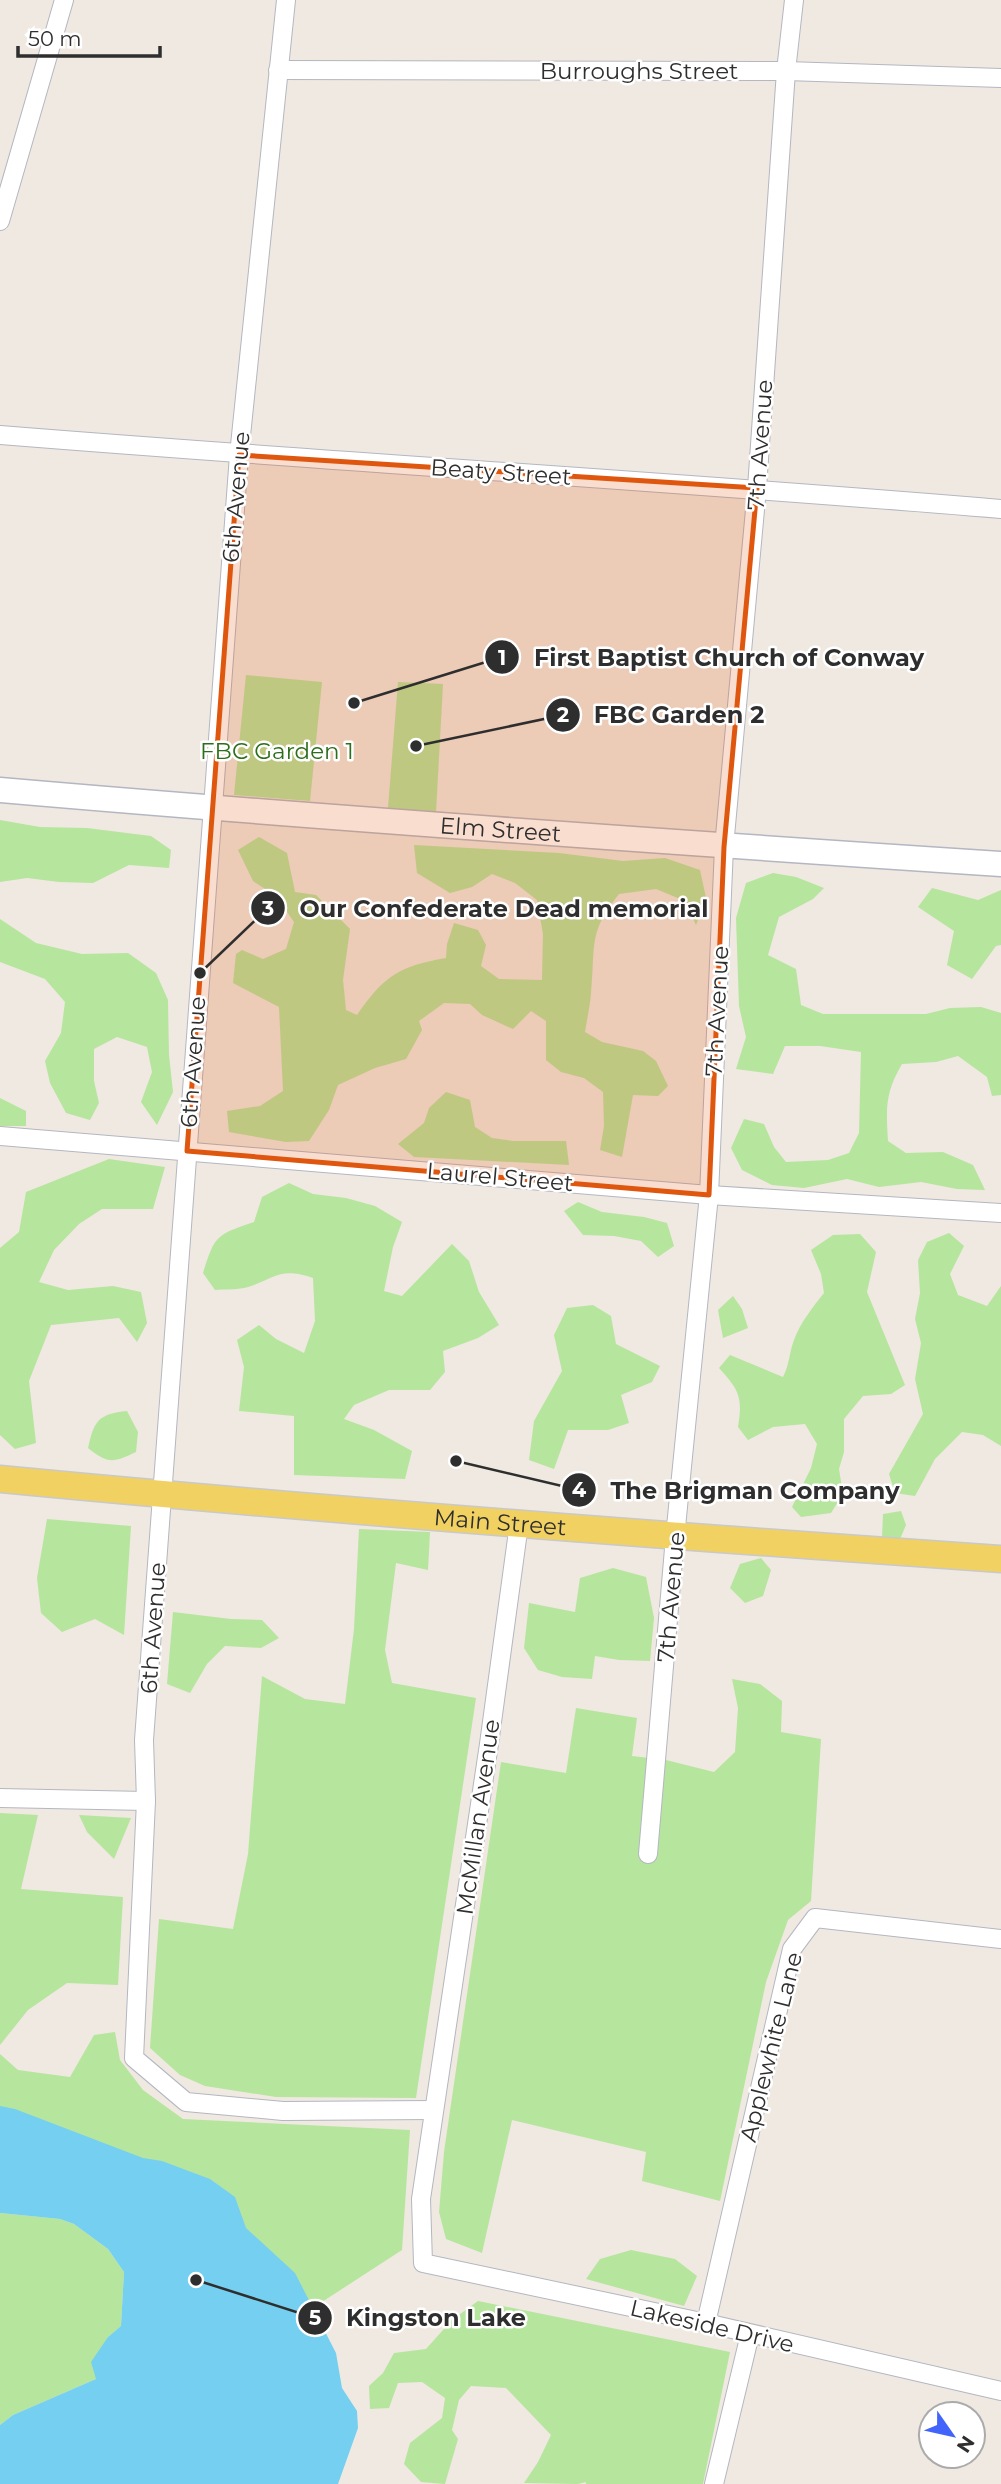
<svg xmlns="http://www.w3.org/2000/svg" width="1001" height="2484" viewBox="0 0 1001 2484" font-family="Montserrat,sans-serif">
	<rect width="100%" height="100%" fill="#efe9e1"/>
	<!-- green -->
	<g fill="#b6e59e">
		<path d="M246,675l76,7 -12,119 -76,-6z"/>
		<path d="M398,682l45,2 -7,128 -48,-4z"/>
		<path d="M0,820l40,7 47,1 64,8 20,14 -2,18 -40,-3 -36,18 -34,-1 -32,-4 -27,4z"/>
		<path d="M259,837l28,16 8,39 21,3 34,34 -7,51 3,30 11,5c27,-39 42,-49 89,-57l1,-14 7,-21 24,7 8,15 -5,21 18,13 43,1 1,-46 -6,-34 -22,-17 -23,-9 -20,13 -22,6 -33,-20 -3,-28 145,8 64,8 42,-3 35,12 6,28 -10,27 -11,-24 -29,-12 -37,5c-32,40 -23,52 -28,99 -1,13 -4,26 -6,39l17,10 41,9 13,10 12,25 -10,10 -25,-1 -11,62 -22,-7 4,-24 -1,-34 -19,-14 -23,-6 -15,-12v-39l-15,-10 -18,18 -31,-14 -12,-11 -26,-1 -25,18 3,9 -16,29 -31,9 -37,17 -9,25 -20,31 -23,1 -57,-10 -2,-21 33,-5 23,-15 -4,-84 -46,-24 3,-29 6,-4 21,9 23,-10 8,-27 -18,-26 -23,-15 -15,-31z"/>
		<path d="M773,873l23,4 28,11 -11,11 -34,18 -11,38 28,14 5,36 22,9h103l24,-6 31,-1 20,6v82l-9,1 -5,-19 -29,-21 -22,6 -34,2c-17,29 -16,44 -14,77l18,12 37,-1 30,13 12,25 -28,-1 -36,-7 -42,5 -32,-8 -43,9 -32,-3 -30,-15 -11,-22 13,-29 20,5 10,23 12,15 42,-2 21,-7 10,-20 2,-81 -41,-6h-35l-12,28 -37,-5 10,-32 -7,-31 -3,-88 10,-35z"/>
		<path d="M932,888l46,12 23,-10v55l-5,1 -24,33 -25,-14 7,-34 -36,-24z"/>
		<path d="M0,919l36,24 46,11 46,-1 28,20 12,27 1,55 4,37 -16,33 -16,-23 11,-30 -5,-25 -30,-10 -23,12v32l5,22 -9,17 -24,-7 -16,-30 -5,-22 16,-28 4,-31 -20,-23 -45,-17z"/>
		<path d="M446,1092l24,8 5,27 17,11 21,3h53l3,24 -155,-8 -16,-13 26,-21 5,-15z"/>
		<path d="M0,1098l26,13v15h-26z"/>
		<path d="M109,1159l56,8 -12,42h-51l-23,15 -25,26 -15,32 29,8 45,-4 28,6 6,31 -10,19 -18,-24 -68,7 -22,56 7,62 -21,6 -15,-14v-187l19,-16 7,-40z"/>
		<path d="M289,1183l24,11 33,4 29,8 27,16 -9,25 -9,44 18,5 50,-52 17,17 10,31 20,33 -21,13 -35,13 2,21 -15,18h-41l-35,15 -10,14 30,11 38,21 -7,28 -111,-4v-59l-55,-5 5,-44 -7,-27 22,-15 17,14 28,14 11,-32 -2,-43c-36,-12 -38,2 -69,10 -9,2 -20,1 -29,2l-12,-17c12,-38 13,-38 51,-51l8,-25z"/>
		<path d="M578,1202l24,10 42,5 23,6 7,23 -16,11 -17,-16 -27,-5 -31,-1 -19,-24z"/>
		<path d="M949,1233l15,13 -14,28 8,21 29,11 14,-20v160l-18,-11 -21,-3 -27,27 -20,37 -20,-3 -6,-19 34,-60 -8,-35 6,-36 -6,-24 5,-26 -2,-33 9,-18z"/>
		<path d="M860,1234l16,18 -9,40 38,93 -14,9 -28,2 -19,23v33l-5,17 4,25 -12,19 -30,4 -9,-10 19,-39 6,-24 -12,-20 -32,3 -25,13 -10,-13c5,-30 1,-37 -19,-59l11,-13 53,22c7,-14 6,-24 11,-37 6,-17 19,-33 30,-47l-3,-19 -10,-24 22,-15z"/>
		<path d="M733,1296l9,13 6,19 -25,10 -5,-28z"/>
		<path d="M593,1305l18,11 5,28 44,22 -8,16 -31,13 8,28 -21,7h-40l-14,39 -25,-9 5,-39 28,-50 -8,-36 13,-27z"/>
		<path d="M127,1411l11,21 -2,20c-23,11 -28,12 -48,-4 6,-27 10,-34 39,-37z"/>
		<path d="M901,1511l5,14 -6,14 -18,-1 1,-24z"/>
		<path d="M47,1519l84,7 -7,109 -29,-16 -33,13 -21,-19 -4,-35z"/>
		<path d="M359,1529l71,3 -2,38 -32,-7 -11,87 7,33 84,15 -60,400 -140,-1 -71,-11 -25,-11 -30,-27 9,-129 74,10 15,-75 14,-178 43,23 40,5 9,-75z"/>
		<path d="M761,1558l10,12 -8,26 -18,7 -15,-15 10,-24z"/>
		<path d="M613,1568l33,9 8,41 -4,43 -31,-1 -24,-4 -3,23 -30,-2 -24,-7 -14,-22 5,-45 46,9 5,-34z"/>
		<path d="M173,1612l58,7 31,1 17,18 -18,10 -36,-2 -18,18 -17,29 -23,-9z"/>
		<path d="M732,1679l28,5 22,17 -1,31 40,7 -10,162 -23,19 -22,62 -46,219 -78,-20 4,-29 -134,-32 -30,133 -36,-14 -7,-27 5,-60 57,-390 65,11 10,-65 61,10 -5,38 34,4 48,12 21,-20 3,-44z"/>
		<path d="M0,1813l38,2 -17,74 102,8 -5,88 -51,-2 -39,27 -28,35z"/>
		<path d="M79,1815l52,3 -17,41 -27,-27z"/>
		<path d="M115,2032l5,28 23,30 40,29 227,11 -8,120 -97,63 -305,-188v-71l18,16 52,7 24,-42z"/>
		<path d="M0,2213l60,6 14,5 34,25 16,23 -3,54 -13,11 -12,42 -83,36 -13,10z"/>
		<path d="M631,2250l44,9 22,17 -13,30 -98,-27 14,-20z"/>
		<path d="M478,2301l252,51 -27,132h-117v-2l-8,2 -54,-1 14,-21 13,-27 -45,-47 -35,-2 -12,14 -7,30 6,9 -13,45 -24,-2 -17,-18 6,-21 32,-25 3,-20 -23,-16 -24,1 -9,25 -19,1 -1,-23 14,-13 11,-20 32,-4 26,-29z"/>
	</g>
	<!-- water -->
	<path fill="#75cff0" d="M0,2106l15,3 128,49 19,3 48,18 25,18 11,31 49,45 41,80 6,35 15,23 1,17 -20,56h-338v-59l13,-10 83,-36 -5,-17 17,-25 13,-11 3,-54 -16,-23 -34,-25 -14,-5 -60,-6z"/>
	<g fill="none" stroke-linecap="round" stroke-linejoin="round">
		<!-- street casing -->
		<g stroke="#b4b7c1" stroke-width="20">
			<g id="street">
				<path d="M286,0l-47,455 -95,1285 2,61 -12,257 52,44 97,9 150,-1"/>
				<path d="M278,70l508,1 215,7"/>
				<path d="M0,221l64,-221"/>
				<path d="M0,435c334,27 668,46 1001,74"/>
				<path d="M0,1136l709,59 292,18"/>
				<path d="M519,1524l-30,220 -68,455 2,64 283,60 295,68"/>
				<path d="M0,1798l146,3"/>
				<path d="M648,1854l27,-317 34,-342 15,-348 33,-359 29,-417 8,-71"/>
				<path d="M706,2323l86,-374 23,-31 186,21"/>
				<path d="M714,2484l36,-150"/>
			</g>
		</g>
		<!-- secondary casing -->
		<g stroke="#b4b7c1" stroke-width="27">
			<g id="secondary">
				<path id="s1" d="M0,790c333,29 667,52 1001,74"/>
			</g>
		</g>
		<!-- primary casing -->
		<g stroke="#c9c9c9" stroke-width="29">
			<g id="primary">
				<path id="s2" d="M0,1479c333,32 667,57 1001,80"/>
			</g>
		</g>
		<!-- street -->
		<use href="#street" stroke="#fff" stroke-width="18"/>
		<!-- secondary -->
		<use href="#secondary" stroke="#fff" stroke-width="24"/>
		<!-- primary -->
		<use href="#primary" stroke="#f2d163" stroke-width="26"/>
	</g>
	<!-- marked area -->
	<path fill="#df570e" fill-opacity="0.2" stroke="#df570e" stroke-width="5" stroke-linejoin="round" d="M239,455l518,33 -33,359 -15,348 -522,-44z"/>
	<g text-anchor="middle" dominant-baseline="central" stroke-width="5" stroke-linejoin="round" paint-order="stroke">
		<!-- street labels -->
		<g font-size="23" fill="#2e2e2e" stroke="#fff">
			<text x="639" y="71">Burroughs Street</text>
			<text transform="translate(760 445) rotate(-86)">7th Avenue</text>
			<text transform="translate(501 472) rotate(4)">Beaty Street</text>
			<text transform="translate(236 497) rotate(-85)">6th Avenue</text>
			<text stroke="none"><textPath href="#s1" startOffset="502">Elm Street</textPath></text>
			<text transform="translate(717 1011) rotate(-87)">7th Avenue</text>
			<text transform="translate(193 1062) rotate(-86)">6th Avenue</text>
			<text transform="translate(500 1177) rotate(5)">Laurel Street</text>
			<text stroke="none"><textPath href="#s2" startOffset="502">Main Street</textPath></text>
			<text transform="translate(671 1597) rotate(-85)">7th Avenue</text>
			<text transform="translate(153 1628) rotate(-86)">6th Avenue</text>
			<text transform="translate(478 1817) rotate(-82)">McMillan Avenue</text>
			<text transform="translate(771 2047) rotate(-76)">Applewhite Lane</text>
			<text transform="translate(712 2326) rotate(13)">Lakeside Drive</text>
		</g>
		<!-- park labels -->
		<g font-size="23" fill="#2c6e1b" stroke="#fff">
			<text x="277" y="751">FBC Garden 1</text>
		</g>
	</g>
	<!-- callouts -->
	<path fill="none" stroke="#2e2e2e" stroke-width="2.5" d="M354 703L502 657M416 746L563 715M200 973L268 908M456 1461L579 1490M196 2280L315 2318"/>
	<g fill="#2e2e2e" stroke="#fff" stroke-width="2.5">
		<circle cx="354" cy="703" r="7"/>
		<circle cx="416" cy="746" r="7"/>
		<circle cx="200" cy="973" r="7"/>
		<circle cx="456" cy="1461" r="7"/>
		<circle cx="196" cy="2280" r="7"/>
		<circle cx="502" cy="657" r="18"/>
		<circle cx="563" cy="715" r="18"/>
		<circle cx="268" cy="908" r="18"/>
		<circle cx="579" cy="1490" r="18"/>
		<circle cx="315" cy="2318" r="18"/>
	</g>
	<g font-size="21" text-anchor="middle" font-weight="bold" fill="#fff">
		<text x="502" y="665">1</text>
		<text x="563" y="722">2</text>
		<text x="268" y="916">3</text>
		<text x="579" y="1497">4</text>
		<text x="315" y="2325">5</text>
	</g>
	<g font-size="24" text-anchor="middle" font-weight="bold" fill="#2e2e2e" stroke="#fff" stroke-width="5" stroke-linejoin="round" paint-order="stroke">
		<text x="729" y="666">First Baptist Church of Conway</text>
		<text x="679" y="723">FBC Garden 2</text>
		<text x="504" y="917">Our Confederate Dead memorial</text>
		<text x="755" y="1499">The Brigman Company</text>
		<text x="436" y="2326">Kingston Lake</text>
	</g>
	<!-- north arrow -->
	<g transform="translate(952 2435) rotate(124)"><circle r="33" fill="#ffffff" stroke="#ababab" stroke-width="2"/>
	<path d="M0-5L12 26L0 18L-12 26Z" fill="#4264fb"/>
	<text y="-10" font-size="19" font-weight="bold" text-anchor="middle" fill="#2e2e2e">N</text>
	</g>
	<!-- scale -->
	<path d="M18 46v10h142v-10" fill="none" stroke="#2e2e2e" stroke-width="3.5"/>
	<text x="28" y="46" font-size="21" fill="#2e2e2e" stroke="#ffffff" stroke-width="5" paint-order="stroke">50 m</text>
</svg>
